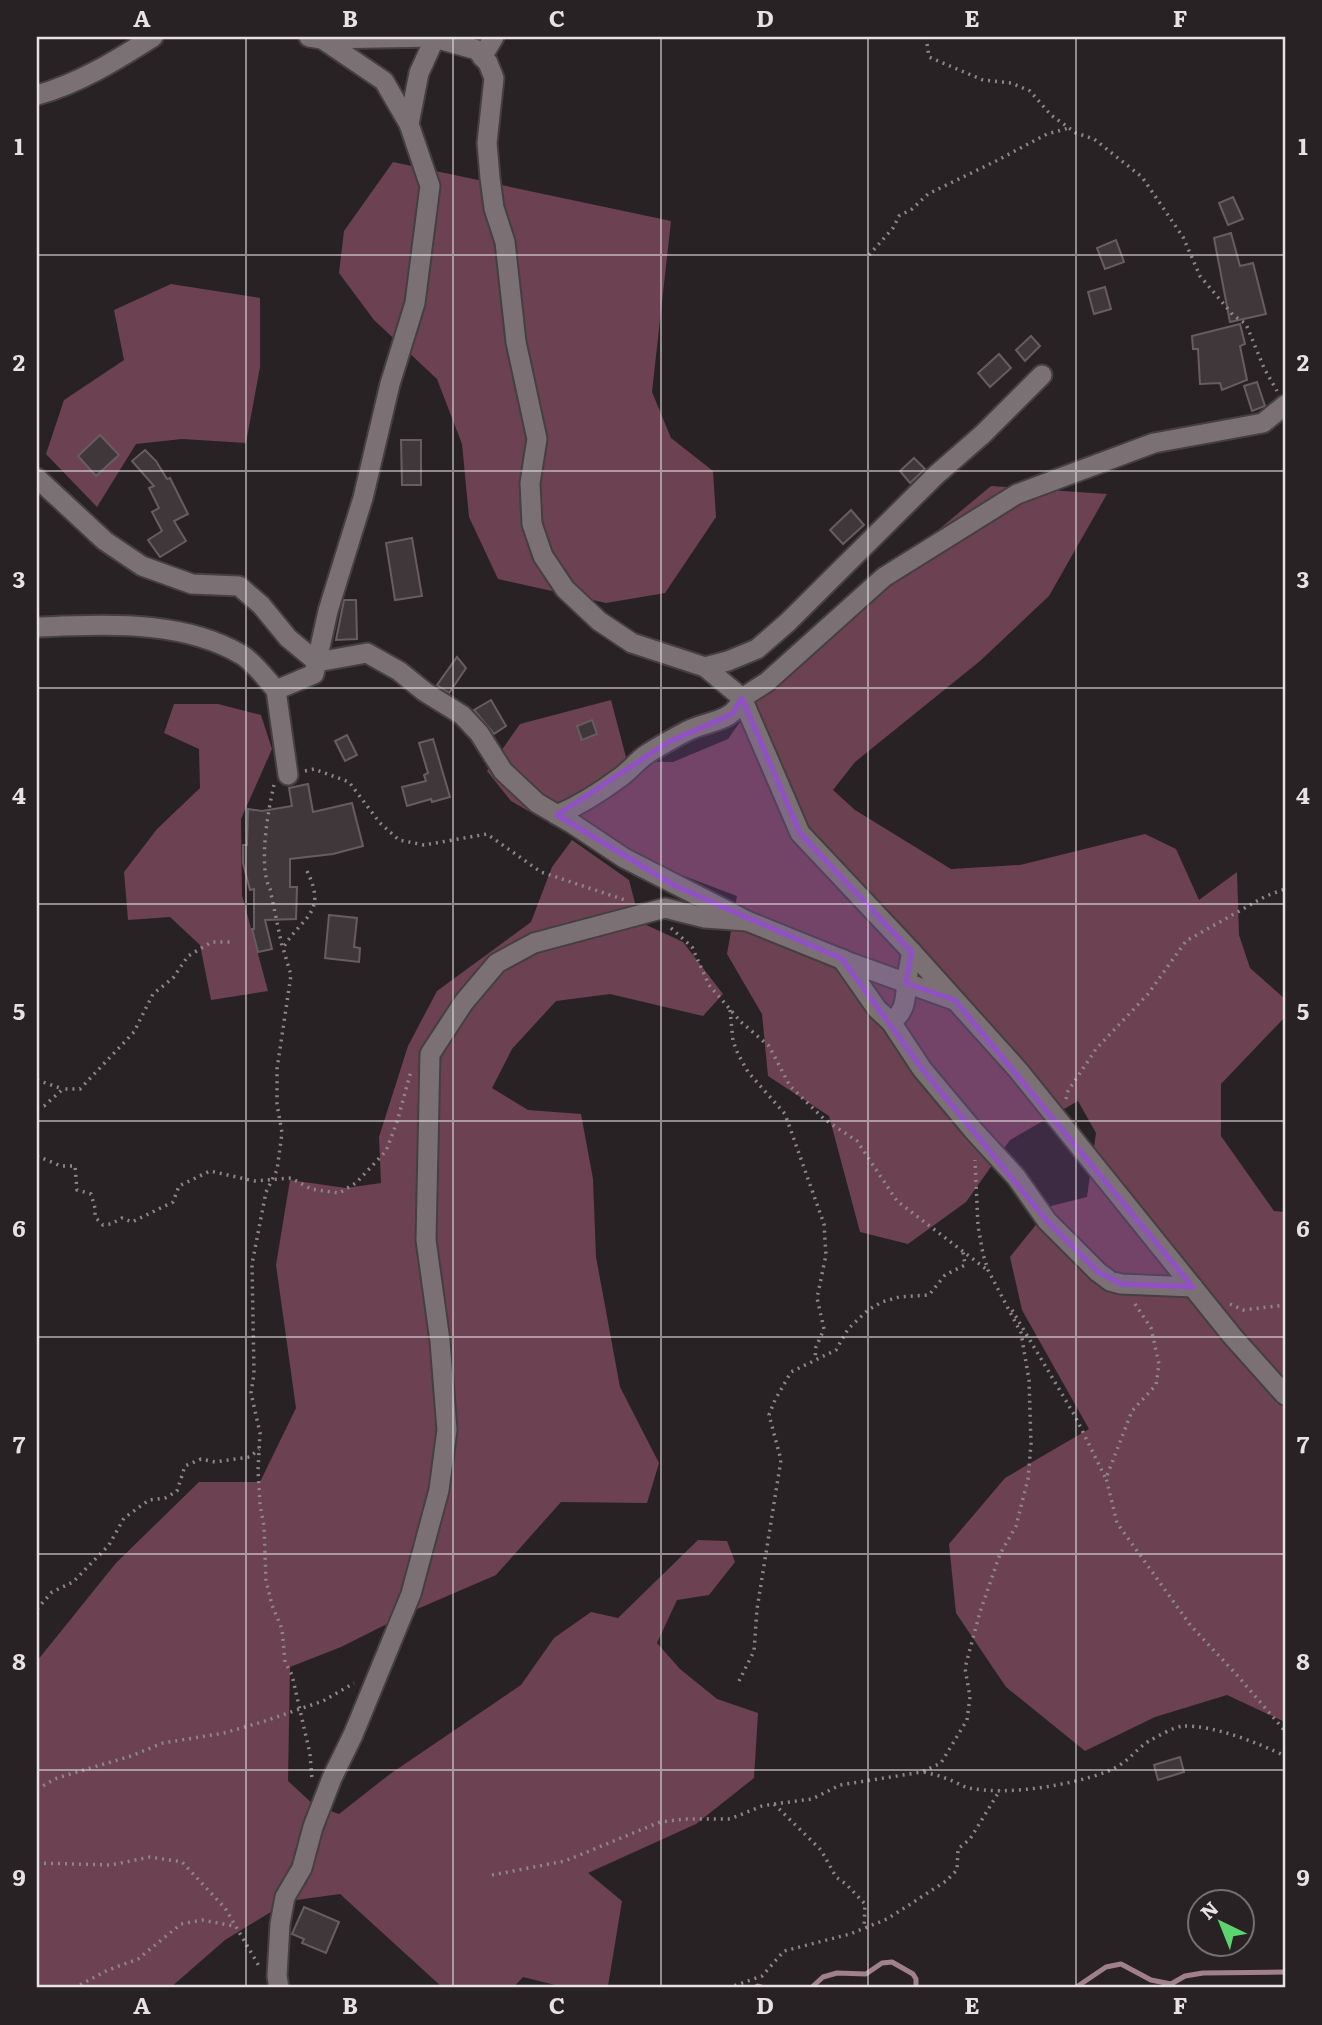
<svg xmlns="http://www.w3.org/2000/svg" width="1322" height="2025" viewBox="0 0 1322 2025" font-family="Literata,serif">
	<rect width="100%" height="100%" fill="#292224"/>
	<!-- forest -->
	<g fill="#6c4151">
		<path d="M393,162l278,59 -19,171 19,46 42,33 3,46 -51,76 -59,10 -108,-24 -29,-62 -7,-73 -25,-65 -63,-59 -35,-47 5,-42z"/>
		<path d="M171,284l89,14v69l-14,76 -64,-4 -46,5 -39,63 -51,-53 18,-54 60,-40 -10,-50z"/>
		<path d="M991,486l116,8 -58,102 -69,65 -125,101 -22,28 22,20 96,59 69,-4 125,-31 31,15 23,51 38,-28 2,63 11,33 35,31v18l-64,67v52l53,75 11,1v510l-58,-27 -72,22 -70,34 -79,-64 -50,-74 -7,-69 56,-66 84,-49 -67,-119 -12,-53 41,-51 36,-9 9,-64 -18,-32 -68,39 -44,62 -58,42 -48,-12 -31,-116 -61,-40 -6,-62 -35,-60 10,-58 -74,-28 -126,-52 -26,-15 -24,-30 33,-47 91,-24 16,61 46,1 55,-23 60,-84z"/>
		<path d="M174,704h44l43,11 11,34 -31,70 1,76 26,96 -57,9 -11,-55 -30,-28 -42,3 -4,-48 33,-43 43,-41 -1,-39 -35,-16z"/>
		<path d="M572,840l57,40 11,42 43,20 40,52 -20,22 -93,-22 -54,7 -44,48 -20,39 36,22 53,4 12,65 3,78 24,130 39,76 -12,40 -86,-1 -65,73 -81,35 -74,37 -51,20 -2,114 26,24 25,9 51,-40 131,-89 33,-47 37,-26 27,6 80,-78 29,1 8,21 -26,33 -32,5 -20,43 23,26 37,30 41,14 -4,65 -58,46 -108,49 34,28 -14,85 -41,2 -44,-11 -10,11h-70l-103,-94 -51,7 -64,39 -55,48h-133v-327l79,-98 83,-81h61l36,-74 -20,-143 14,-85 56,8 35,-5 -2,-46 29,-91 29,-55 94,-69 21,-55z"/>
	</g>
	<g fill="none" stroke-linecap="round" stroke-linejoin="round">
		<!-- stream -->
		<g stroke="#a1808c" stroke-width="5">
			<path d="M754,1988l4,-2 6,2"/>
			<path d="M811,1988l12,-11 14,-4 29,1 16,-11 10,-1 21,12 3,5v9"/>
			<path d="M1075,1988l31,-21 15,-3 30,16 20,4 14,-8 18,-3 82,-1"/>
		</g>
	</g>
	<!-- building -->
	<g fill="#40373a" stroke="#665d60" stroke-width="2">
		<path d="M1233,197l10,22 -15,6 -9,-22z"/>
		<path d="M1231,233l9,33 13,-3 13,51 -36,8 -16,-84z"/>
		<path d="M1116,240l8,22 -19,7 -8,-21z"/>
		<path d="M1105,287l6,22 -17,5 -6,-22z"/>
		<path d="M1240,324l5,20 -5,2 7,34 -25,10 -2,-7 -20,1 -2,-35h-5l-1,-13z"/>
		<path d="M1031,336l9,10 -15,15 -9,-11z"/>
		<path d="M999,354l12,14 -21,19 -12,-14z"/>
		<path d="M1257,382l8,24 -13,5 -8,-25z"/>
		<path d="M100,435l19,20 -23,21 -18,-20z"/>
		<path d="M401,440h20v45h-19z"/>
		<path d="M145,450l11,11 11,18 3,-1 18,36 -14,7 12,20 -26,16 -12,-17 14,-9 -10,-19 7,-4 -10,-20 5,-2 -22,-25z"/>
		<path d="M914,458l11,11 -15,14 -10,-12z"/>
		<path d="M851,510l13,15 -21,19 -13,-14z"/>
		<path d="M412,538l10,58 -27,4 -9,-57z"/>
		<path d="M344,600h12l1,39 -21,1z"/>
		<path d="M457,657l9,11 -17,25 -12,-8z"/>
		<path d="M491,700l15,26 -12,8 -20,-24z"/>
		<path d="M592,720l5,14 -15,6 -5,-14z"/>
		<path d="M347,735l10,20 -12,6 -10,-20z"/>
		<path d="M433,739l17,58 -18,5 -1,-3 -24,7 -5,-19 24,-6 -2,-6 4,-2 -9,-30z"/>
		<path d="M308,784l5,28 39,-9 11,43 -30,8 -43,5v28h7l-1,32 -31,1 7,29 -14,3 -6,-23h2v-40l-4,1 -7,-27v-18h4l1,-36 14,2 30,-5 -3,-18z"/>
		<path d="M329,915l28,3 -3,29 6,1 -1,14 -34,-4z"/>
		<path d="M1180,1757l4,15 -26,8 -4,-15z"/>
		<path d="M304,1907l35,15 -13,31 -24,-10 2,-4 -12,-5z"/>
	</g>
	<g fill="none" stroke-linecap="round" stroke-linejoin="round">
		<!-- street casing -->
		<g stroke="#453f40" stroke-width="23">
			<g id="street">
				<path d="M309,37l13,2 115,-2"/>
				<path d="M322,39l62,42 25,43"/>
				<path d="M482,57l12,-20"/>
				<path d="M37,95c41,-11 80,-35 116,-58"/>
				<path d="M1285,405l-22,18 -109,20 -137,51 -133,83 -117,105 -25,16 58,135 112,119 106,118 215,267 52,58"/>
				<path d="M37,478l68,63 37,25 50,18 47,2 22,19 27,33 29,24 50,-9 32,18 26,21 37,23 17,18 24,38 34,32 36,21 51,34 123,63 104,42 103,37"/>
				<path d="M37,627c68,-2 144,-8 205,28 13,8 24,24 34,35"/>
				<path d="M705,667l23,-6 29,-12 31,-27 148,-147 47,-41 59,-59"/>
				<path d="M288,775l-12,-85 38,-16 14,-63 35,-113 27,-114 25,-81 15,-117 -21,-62 10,-51 16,-35 42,12 11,13 6,15 -7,65 3,35 4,30 11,34 11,100 21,97 -7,44 2,41 11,32 22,33 34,32 33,22 73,24 37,31c-9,26 -36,22 -57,34 -13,7 -26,14 -38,22 -9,6 -16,15 -25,22 -20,15 -42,29 -65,39"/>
				<path d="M842,959l35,50 14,13 31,47 51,61 43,47 31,44 51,51 12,9 11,3 72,3"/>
				<path d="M891,1022c16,-12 14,-24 16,-41 1,-10 3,-20 5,-29"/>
				<path d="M279,1988l-2,-12 3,-52 5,-27 17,-29 11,-41 19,-49 21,-43 58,-141 28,-104 8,-60 -7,-89 -14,-101 4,-186 34,-52 33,-39 37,-20 131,-35 40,10 42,3"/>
			</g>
		</g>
		<!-- path -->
		<g stroke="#8d8788" stroke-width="3.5" stroke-dasharray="2 5" stroke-linecap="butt">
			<path d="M926,37l3,20 54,23 28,3 19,8 21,24 18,13 7,5 18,6 48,38 41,60 17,39 33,39 13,9 18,44 13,23"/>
			<path d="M869,255l24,-27 6,-12 13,-7 16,-15 68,-33 51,-27 22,-6"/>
			<path d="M305,771l9,-2 35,13 31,41 19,17 25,5 63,-11 54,38 84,28"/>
			<path d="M274,785c-6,26 -16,81 -4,104l12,57"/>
			<path d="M307,871c21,43 -5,45 -24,77l8,27 -14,94v35l5,29 -5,37 -11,22 -14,72 2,110 -3,19 9,40 -2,37 2,35 4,21 2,54 6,25 10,24 3,33 7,13 18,79 2,25"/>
			<path d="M671,928l21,19 17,38 32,37 28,24 21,40 34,33 33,22 40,60 89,68"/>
			<path d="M730,1010l3,31 5,13 10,18 37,42 39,110 2,31 -9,43 7,31 -8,18 -1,12"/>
			<path d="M37,1080l26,9"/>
			<path d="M1066,1099l2,-8 28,-42 52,-55 38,-53 80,-45 19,-7"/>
			<path d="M37,1107l7,-1 19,-17h17l54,-57 19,-38 20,-16 15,-22 24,-14h21"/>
			<path d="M37,1156l24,10h14l2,24 14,4 4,14v9l8,8 8,-1 11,-6 10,4 41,-20 6,-16 31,-15 44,10 37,-3 20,11 28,4 17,-10 30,-32 11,-29 14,-51"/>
			<path d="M1135,1304l16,24 8,36 -3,21 -24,26 -26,67 11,45 74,103 45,48 49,57"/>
			<path d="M1230,1304l13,6 42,-5"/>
			<path d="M1012,1310l63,106 30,61"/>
			<path d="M37,1609l15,-17 21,-10 36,-37 15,-27 25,-18 16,-2 12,-7 8,-25 16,-7 14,3 35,-5 9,-8"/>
			<path d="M739,1681l15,-30 3,-42 24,-149 -12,-45 6,-15 16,-28 45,-22 12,-21 20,-19 14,-8 17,-5 30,-2 16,-20 20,-10 -2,-13"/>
			<path d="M924,1772c7,2 14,3 21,6 8,2 16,8 24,10 38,8 102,-3 137,-16 23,-9 26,-20 43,-31 9,-5 25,-14 34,-15 30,-1 76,17 102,30"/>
			<path d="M37,1789l20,-11 74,-22 32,-13 61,-10 38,-11 61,-21 31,-18"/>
			<path d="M774,1804l38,-5 28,-14 82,-13 19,-9 26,-43 3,-23 -5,-29 15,-56 20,-58 16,-28 12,-47 3,-35 -2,-64 -8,-47 -33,-63 -5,-16 -5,-28 -3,-66"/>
			<path d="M37,1863l74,2 39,-8 32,5 43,46 34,58"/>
			<path d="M492,1875l73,-14 95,-39 25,-3h45l32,-13 12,-2 47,46 15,27 10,7 19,20 -1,24"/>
			<path d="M74,1988l34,-18 30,-11 43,-35 21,-4 32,6"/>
			<path d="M728,1988l34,-12 22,-25 66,-17 37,-15 22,-14 37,-24 11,-11 1,-21 12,-10 30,-49"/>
		</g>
		<!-- street -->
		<use href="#street" stroke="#7b7174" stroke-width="19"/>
	</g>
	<!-- marked area -->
	<path fill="#9150c6" fill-opacity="0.2" stroke="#9150c6" stroke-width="5" stroke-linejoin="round" d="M742,698l58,135 112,119 -6,31 49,17 238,287 -72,-3 -23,-12 -51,-51 -125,-152 -80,-110 -167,-73 -118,-71 111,-73 64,-28z"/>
	<!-- grid -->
	<path fill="none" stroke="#e7e2e3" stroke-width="2" stroke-opacity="0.55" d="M246,37v1951M453,37v1951M661,37v1951M868,37v1951M1076,37v1951M37,255h1248M37,471h1248M37,688h1248M37,904h1248M37,1121h1248M37,1337h1248M37,1554h1248M37,1770h1248"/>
	<!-- border -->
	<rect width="1322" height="2025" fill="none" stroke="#292224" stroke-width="77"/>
	<!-- north arrow -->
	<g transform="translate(1221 1923) rotate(317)"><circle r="33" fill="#292224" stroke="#756f70" stroke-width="2"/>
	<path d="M0-5L12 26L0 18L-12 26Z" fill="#5bd56e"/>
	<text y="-10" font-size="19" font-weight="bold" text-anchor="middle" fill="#e7e2e3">N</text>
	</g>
	<rect x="38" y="38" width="1246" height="1948" fill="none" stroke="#e7e2e3" stroke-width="2.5"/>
	<g font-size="23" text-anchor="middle" font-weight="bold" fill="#e7e2e3">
		<text x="142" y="27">A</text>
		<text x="350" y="27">B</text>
		<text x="557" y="27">C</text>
		<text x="765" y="27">D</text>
		<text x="972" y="27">E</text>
		<text x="1180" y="27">F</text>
		<text x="19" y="155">1</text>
		<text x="1303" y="155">1</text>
		<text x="19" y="371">2</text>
		<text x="1303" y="371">2</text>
		<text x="19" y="588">3</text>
		<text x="1303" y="588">3</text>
		<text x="19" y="804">4</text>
		<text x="1303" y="804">4</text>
		<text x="19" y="1020">5</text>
		<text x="1303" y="1020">5</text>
		<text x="19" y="1237">6</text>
		<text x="1303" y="1237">6</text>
		<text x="19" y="1453">7</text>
		<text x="1303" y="1453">7</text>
		<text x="19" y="1670">8</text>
		<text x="1303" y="1670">8</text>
		<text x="19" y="1886">9</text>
		<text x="1303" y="1886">9</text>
		<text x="142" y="2014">A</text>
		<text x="350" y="2014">B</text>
		<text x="557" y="2014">C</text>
		<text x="765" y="2014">D</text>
		<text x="972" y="2014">E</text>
		<text x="1180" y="2014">F</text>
	</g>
</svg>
